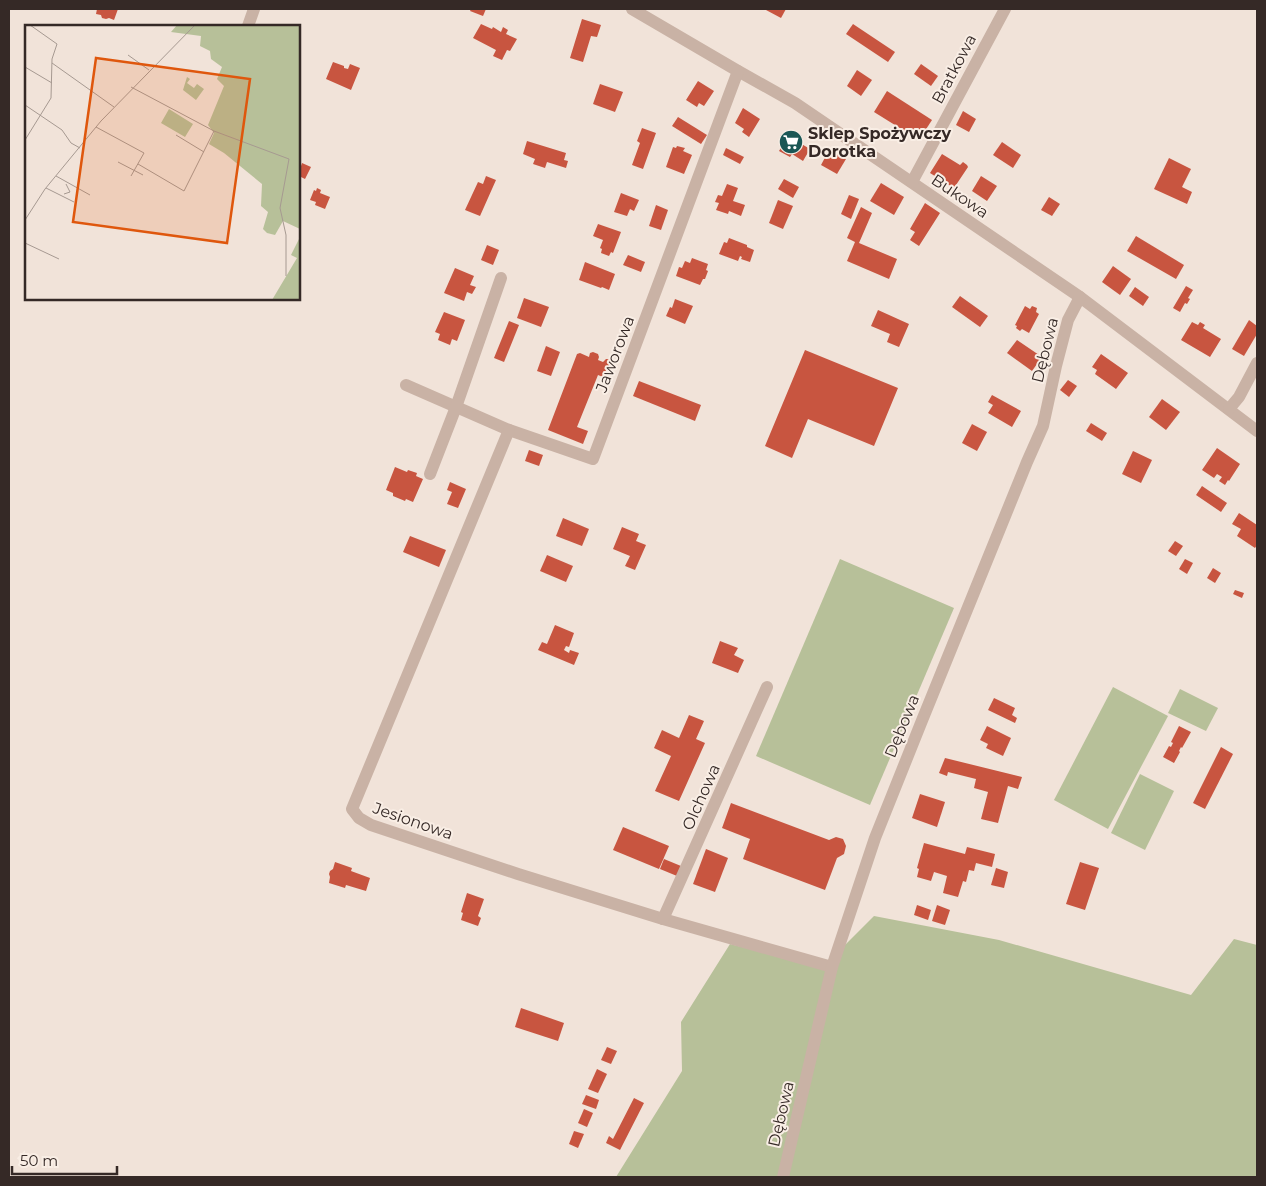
<svg xmlns="http://www.w3.org/2000/svg" width="1266" height="1186" viewBox="0 0 1266 1186" font-family="Montserrat,sans-serif">
	<rect width="100%" height="100%" fill="#f1e3d9"/>
	<!-- green -->
	<g fill="#b7c099">
		<path d="M840,559l114,49 -84,197 -114,-49z"/>
		<path d="M1113,687l55,29 -60,113 -54,-29z"/>
		<path d="M1180,689l38,19 -12,23 -38,-18z"/>
		<path d="M1140,774l34,17 -29,59 -34,-17z"/>
		<path d="M874,916l125,24 192,55 43,-56 23,6v232h-641l66,-106 -1,-49 49,-78 93,23z"/>
	</g>
	<!-- building -->
	<g fill="#c85540">
		<path d="M97,9h21l-4,11 -5,-2 -3,1 -4,-1 -1,-3 -5,-1z"/>
		<path d="M471,9h15l-3,7 -13,-5z"/>
		<path d="M767,9h19l-5,9 -15,-8z"/>
		<path d="M582,19l19,6 -4,12 -6,-1 -8,26 -13,-4z"/>
		<path d="M481,24l11,5 1,-2 8,5 2,-5 5,3 -2,4 11,5 -7,12 -3,-1 -5,10 -9,-4 3,-6 -23,-12z"/>
		<path d="M853,24l42,28 -7,10 -42,-28z"/>
		<path d="M333,62l11,4v2l4,1 2,-5 10,4 -9,22 -25,-11z"/>
		<path d="M921,64l17,12 -7,10 -17,-12z"/>
		<path d="M857,70l15,10 -11,16 -14,-10z"/>
		<path d="M698,81l16,10 -10,15 -5,-3 -2,4 -11,-7z"/>
		<path d="M600,84l23,8 -8,20 -22,-8z"/>
		<path d="M887,91l45,29 -13,20 -45,-28z"/>
		<path d="M743,108l17,11 -11,18 -7,-5 2,-3 -9,-6z"/>
		<path d="M963,111l13,8 -7,13 -13,-7z"/>
		<path d="M678,117l29,18 -6,9 -29,-18z"/>
		<path d="M642,128l14,5 -13,36 -11,-4 8,-22 -3,-2z"/>
		<path d="M788,136l22,13 -7,12 -11,-7 -2,3 -11,-6z"/>
		<path d="M527,141l39,12 -2,7 4,1 -2,7 -19,-6 -2,6 -12,-4 2,-5 -12,-5z"/>
		<path d="M1002,142l19,13 -8,13 -20,-13z"/>
		<path d="M677,146l8,2 -2,3 9,4 -8,19 -18,-7 7,-20 3,1z"/>
		<path d="M726,148l18,9 -4,7 -17,-9z"/>
		<path d="M829,150l17,9 -9,15 -16,-9z"/>
		<path d="M942,154l18,11 3,-3 4,3 1,2 -14,21 -24,-15z"/>
		<path d="M1169,158l22,11 -9,18 10,5 -5,12 -33,-15z"/>
		<path d="M302,163l9,4 -6,12 -6,-3v-11l2,1z"/>
		<path d="M486,176l10,4 -16,36 -15,-6 13,-28 5,2z"/>
		<path d="M981,176l16,10 -10,15 -15,-10z"/>
		<path d="M784,179l15,8 -6,11 -15,-9z"/>
		<path d="M881,183l23,14 -10,18 -24,-14z"/>
		<path d="M727,184l11,4 -5,13 12,4 -4,11 -12,-5 -1,3 -12,-4 3,-7 -4,-1 3,-7 4,1z"/>
		<path d="M317,188l4,2 -1,3 10,4 -5,12 -10,-4 1,-3 -6,-2 4,-10 2,1z"/>
		<path d="M621,193l18,7 -5,11 -4,-2 -3,7 -13,-4z"/>
		<path d="M849,195l10,4 -8,20 -10,-5z"/>
		<path d="M1049,197l11,7 -8,12 -11,-6z"/>
		<path d="M778,200l15,6 -10,23 -14,-6z"/>
		<path d="M925,203l15,10 -21,33 -9,-6 5,-8 -5,-3z"/>
		<path d="M656,205l12,5 -7,20 -12,-4z"/>
		<path d="M861,207l11,6 -13,30 38,16 -8,20 -42,-18 8,-19 -8,-4z"/>
		<path d="M598,224l23,8 -8,21 -2,-1 -2,4 -8,-3 1,-4 -2,-1 3,-8 -10,-4z"/>
		<path d="M1136,236l48,29 -8,14 -49,-28z"/>
		<path d="M729,238l18,7v2l7,3 -4,12 -9,-3 1,-2 -2,-1 -2,5 -19,-7 5,-12 3,1z"/>
		<path d="M487,245l12,5 -6,15 -12,-5z"/>
		<path d="M628,255l17,7 -4,10 -18,-7z"/>
		<path d="M692,258l16,6 -2,6 2,1 -3,8h-2l-3,6 -24,-9 3,-9 3,1 3,-7 5,2z"/>
		<path d="M585,262l30,12 -6,16 -7,-3 -1,1 -22,-8z"/>
		<path d="M1113,266l18,13 -11,16 -18,-13z"/>
		<path d="M455,268l19,8 -4,9 6,2 -4,7 -5,-2 -3,9 -20,-8z"/>
		<path d="M1186,286l7,4 -5,8 2,1 -3,5 -2,-1 -5,9 -7,-4z"/>
		<path d="M1135,287l14,10 -6,9 -14,-10z"/>
		<path d="M960,296l28,20 -8,11 -28,-20z"/>
		<path d="M524,298l25,9 -8,20 -24,-9z"/>
		<path d="M675,299l18,7 -8,18 -19,-8 4,-9 2,1z"/>
		<path d="M1025,306l5,3 2,-3 5,2 -1,4 3,2 -10,19 -7,-4 -2,2 -4,-3 1,-2 -2,-1z"/>
		<path d="M878,310l31,14 -10,23 -12,-5 3,-8 -19,-8z"/>
		<path d="M444,312l21,8 -8,21 -5,-2 -2,6 -12,-5 2,-6 -5,-2z"/>
		<path d="M1249,320l8,6v8l-13,22 -12,-7z"/>
		<path d="M509,321l10,4 -15,37 -10,-4z"/>
		<path d="M1192,322l6,3 2,-3 5,3 -2,3 18,11 -11,18 -29,-17z"/>
		<path d="M1017,340l25,17 -10,14 -25,-18z"/>
		<path d="M546,346l14,6 -9,24 -14,-5z"/>
		<path d="M805,350l93,38 -24,58 -66,-27 -16,39 -27,-12z"/>
		<path d="M593,352l5,2 1,3 -1,3 5,2 3,-3h4l2,2 1,3 -2,5 -5,1 -3,7 -5,-2 -21,52 11,4 -5,13 -35,-14 29,-76 3,-1 9,4 1,-4z"/>
		<path d="M1101,354l27,19 -12,16 -21,-15 2,-4 -5,-3z"/>
		<path d="M1068,380l9,6 -8,11 -9,-7z"/>
		<path d="M639,381l62,24 -6,16 -62,-25z"/>
		<path d="M992,395l29,16 -9,16 -24,-14 5,-8 -5,-3z"/>
		<path d="M1162,399l18,13 -14,18 -17,-13z"/>
		<path d="M1091,423l16,10 -5,8 -16,-10z"/>
		<path d="M972,424l15,8 -10,19 -15,-8z"/>
		<path d="M1217,448l23,16 -11,17 -1,-1 -3,5 -6,-4 3,-4 -5,-3 -3,4 -12,-8z"/>
		<path d="M529,450l14,5 -4,11 -14,-5z"/>
		<path d="M1133,451l19,9 -11,23 -19,-9z"/>
		<path d="M395,467l12,5 1,-2 9,3 -1,3 7,3 -10,23 -7,-3 -1,2 -12,-5v-3l-7,-3z"/>
		<path d="M450,482l16,7 -8,19 -11,-4 5,-12 -5,-2z"/>
		<path d="M1202,486l25,17 -6,9 -25,-17z"/>
		<path d="M1239,513l18,12v20l-2,3 -18,-12 4,-7 -9,-5z"/>
		<path d="M563,518l26,11 -7,17 -26,-10z"/>
		<path d="M622,527l17,7 -3,7 10,4 -11,25 -10,-4 5,-10 -17,-7z"/>
		<path d="M410,536l36,14 -7,17 -36,-15z"/>
		<path d="M1175,541l8,5 -7,10 -8,-5z"/>
		<path d="M547,555l26,11 -7,16 -26,-11z"/>
		<path d="M1185,559l8,4 -6,11 -8,-5z"/>
		<path d="M1213,568l8,5 -6,10 -8,-5z"/>
		<path d="M1235,590l9,3 -2,5 -9,-4z"/>
		<path d="M555,625l19,8 -5,14 -3,-1 -2,4 5,3 1,-3 9,3 -5,12 -36,-15 4,-8 5,2z"/>
		<path d="M720,641l18,7 -4,7 10,5 -6,13 -26,-10z"/>
		<path d="M994,698l21,10 -3,7 5,3 -2,5 -27,-13z"/>
		<path d="M689,715l15,6 -8,18 9,4 -26,58 -24,-10 16,-35 -17,-8 8,-18 17,8z"/>
		<path d="M987,726l24,12 -8,18 -17,-8 2,-4 -8,-4z"/>
		<path d="M1179,726l12,6 -9,16 -1,-1 -2,4 1,1 -6,11 -11,-6 6,-11 2,1 2,-4 -2,-1z"/>
		<path d="M1221,747l12,7 -28,55 -12,-6z"/>
		<path d="M945,758l77,19 -4,12 -10,-3 -10,37 -17,-4 7,-27 -14,-4 2,-9 -28,-7 -1,4 -8,-3z"/>
		<path d="M920,794l25,8 -8,25 -25,-9z"/>
		<path d="M731,803l98,37 7,-3 7,2 3,7 -2,8 -7,4 -12,32 -82,-31 7,-20 -28,-11z"/>
		<path d="M623,827l46,19 -10,23 -46,-19z"/>
		<path d="M924,843l41,11 2,-7 28,7 -3,13 -16,-4 -2,8 -5,-1 -3,12 -3,-1 -5,16 -15,-4 4,-17 -13,-4 -3,9 -14,-4 2,-8 -2,-1z"/>
		<path d="M706,849l22,9 -13,34 -22,-8z"/>
		<path d="M664,859l17,7 -4,10 -17,-7z"/>
		<path d="M335,862l17,6 -1,3 19,7 -4,13 -20,-6 -1,3 -16,-5 1,-6 -1,-3 1,-3 3,-2z"/>
		<path d="M1080,862l19,6 -14,42 -19,-6z"/>
		<path d="M996,868l12,4 -4,16 -13,-3z"/>
		<path d="M467,893l17,6 -6,17 3,2 -3,8 -17,-6 2,-7 -2,-1z"/>
		<path d="M917,905l14,5 -3,10 -14,-5z"/>
		<path d="M937,905l13,5 -5,15 -13,-4z"/>
		<path d="M521,1008l43,15 -6,18 -43,-14z"/>
		<path d="M607,1047l10,4 -6,13 -10,-4z"/>
		<path d="M597,1069l10,5 -9,19 -10,-4z"/>
		<path d="M586,1095l13,5 -3,9 -14,-5z"/>
		<path d="M634,1098l10,5 -24,47 -14,-7 3,-7 4,3z"/>
		<path d="M584,1109l9,4 -6,14 -9,-4z"/>
		<path d="M574,1131l10,3 -6,14 -9,-4z"/>
	</g>
	<g fill="none" stroke-linecap="round" stroke-linejoin="round">
		<!-- minor -->
		<g stroke="#c9b2a5" stroke-width="12">
			<path d="M632,9l106,62 57,32 285,194 177,134"/>
			<path d="M248,26l6,-17"/>
			<path d="M912,182l93,-173"/>
			<path d="M406,385l103,45 84,29 145,-388"/>
			<path d="M1229,409l10,-12 18,-34"/>
			<path d="M509,430l-157,379 7,9 12,7 147,49 145,45 169,48"/>
			<path d="M430,474l26,-67 45,-129"/>
			<path d="M663,919l104,-232"/>
			<path d="M783,1177l49,-210 43,-129 46,-115 106,-261 16,-36 13,-60 12,-46 12,-23"/>
		</g>
	</g>
	<!-- icons -->
	<defs>
		<g id="supermarket-disc" transform="scale(1.25)"><circle r="9.5" fill="#1b5755" stroke="#f9eee5"/><path d="M-6-5.5h2.5l.6 2H6L4.5 2H-2.5L-4.4-4H-6ZM-1.5 3.2a1.3 1.3 0 1 0 .1 0ZM3 3.2a1.3 1.3 0 1 0 .1 0Z" fill="#fff"/></g>
	</defs>
	<g fill-rule="evenodd">
		<use href="#supermarket-disc" x="791" y="142"/>
	</g>
	<g text-anchor="middle" dominant-baseline="central" stroke-width="4" stroke-linejoin="round" paint-order="stroke">
		<!-- street labels -->
		<g font-size="16" fill="#352926" stroke="#f9eee5">
			<text transform="translate(954 69) rotate(-62)">Bratkowa</text>
			<text transform="translate(960 196) rotate(34)">Bukowa</text>
			<text transform="translate(1045 350) rotate(-76)">Dębowa</text>
			<text transform="translate(615 354) rotate(-69)">Jaworowa</text>
			<text transform="translate(902 726) rotate(-68)">Dębowa</text>
			<text transform="translate(701 797) rotate(-66)">Olchowa</text>
			<text transform="translate(413 821) rotate(19)">Jesionowa</text>
			<text transform="translate(781 1114) rotate(-77)">Dębowa</text>
		</g>
		<!-- poi labels -->
		<g font-size="16" font-weight="bold" fill="#352926" stroke="#f9eee5" text-anchor="start">
			<text x="808" y="133">Sklep Spożywczy<tspan x="808" dy="18">Dorotka</tspan></text>
		</g>
	</g>
	<!-- overview -->
	<g transform="translate(25 25)">
		<rect width="275" height="275" fill="#f1e3d9"/>
		<path d="M152,0h123v204l-17,-8 -8,14 -8,-2 -4,-4 5,-17 -7,-6 1,-22 -38,-31 -15,-9 5,-11 -6,-8 16,-39 -7,-7 5,-12 -11,-8 -1,-8 -10,-5 1,-10 -30,-4zM162,52l3,2 -3,4 7,5 3,-4 7,5 -8,11 -13,-10zM144,84l24,15 -8,13 -24,-14zM275,212v63h-28l25,-42 -6,-3z" fill="#b7c099"/>
		<path fill="none" stroke="#a69991" stroke-width="1" d="M103,30l21,15M27,38l62,44M0,42l27,16M106,62l83,44 75,28 -9,49 6,27v41M0,80l37,25 9,13 9,5M71,102l48,26 -13,23M151,110l28,17M0,115l26,-42 1,-39 5,-15 -27,-19M93,137l25,13M113,139l46,27 30,-60M31,151l34,19M21,163l28,14M39,169l6,-2 -4,-8M0,195l20,-31 56,-68 94,-96M0,218l34,16"/>
		<path fill="#df570d" fill-opacity="0.15" stroke="#df570d" stroke-width="2.5" d="M71,33l154,21 -23,164 -154,-21z"/>
		<rect width="275" height="275" fill="none" stroke="#352926" stroke-width="2.5"/>
	</g>
	<!-- border -->
	<rect width="1266" height="1186" fill="none" stroke="#352926" stroke-width="20"/>
	<!-- scale -->
	<path d="M12 1166v8h105v-8" fill="none" stroke="#352926" stroke-width="2.5"/>
	<text x="20" y="1166" font-size="15" fill="#352926" stroke="#f9eee5" stroke-width="4" paint-order="stroke">50 m</text>
</svg>
